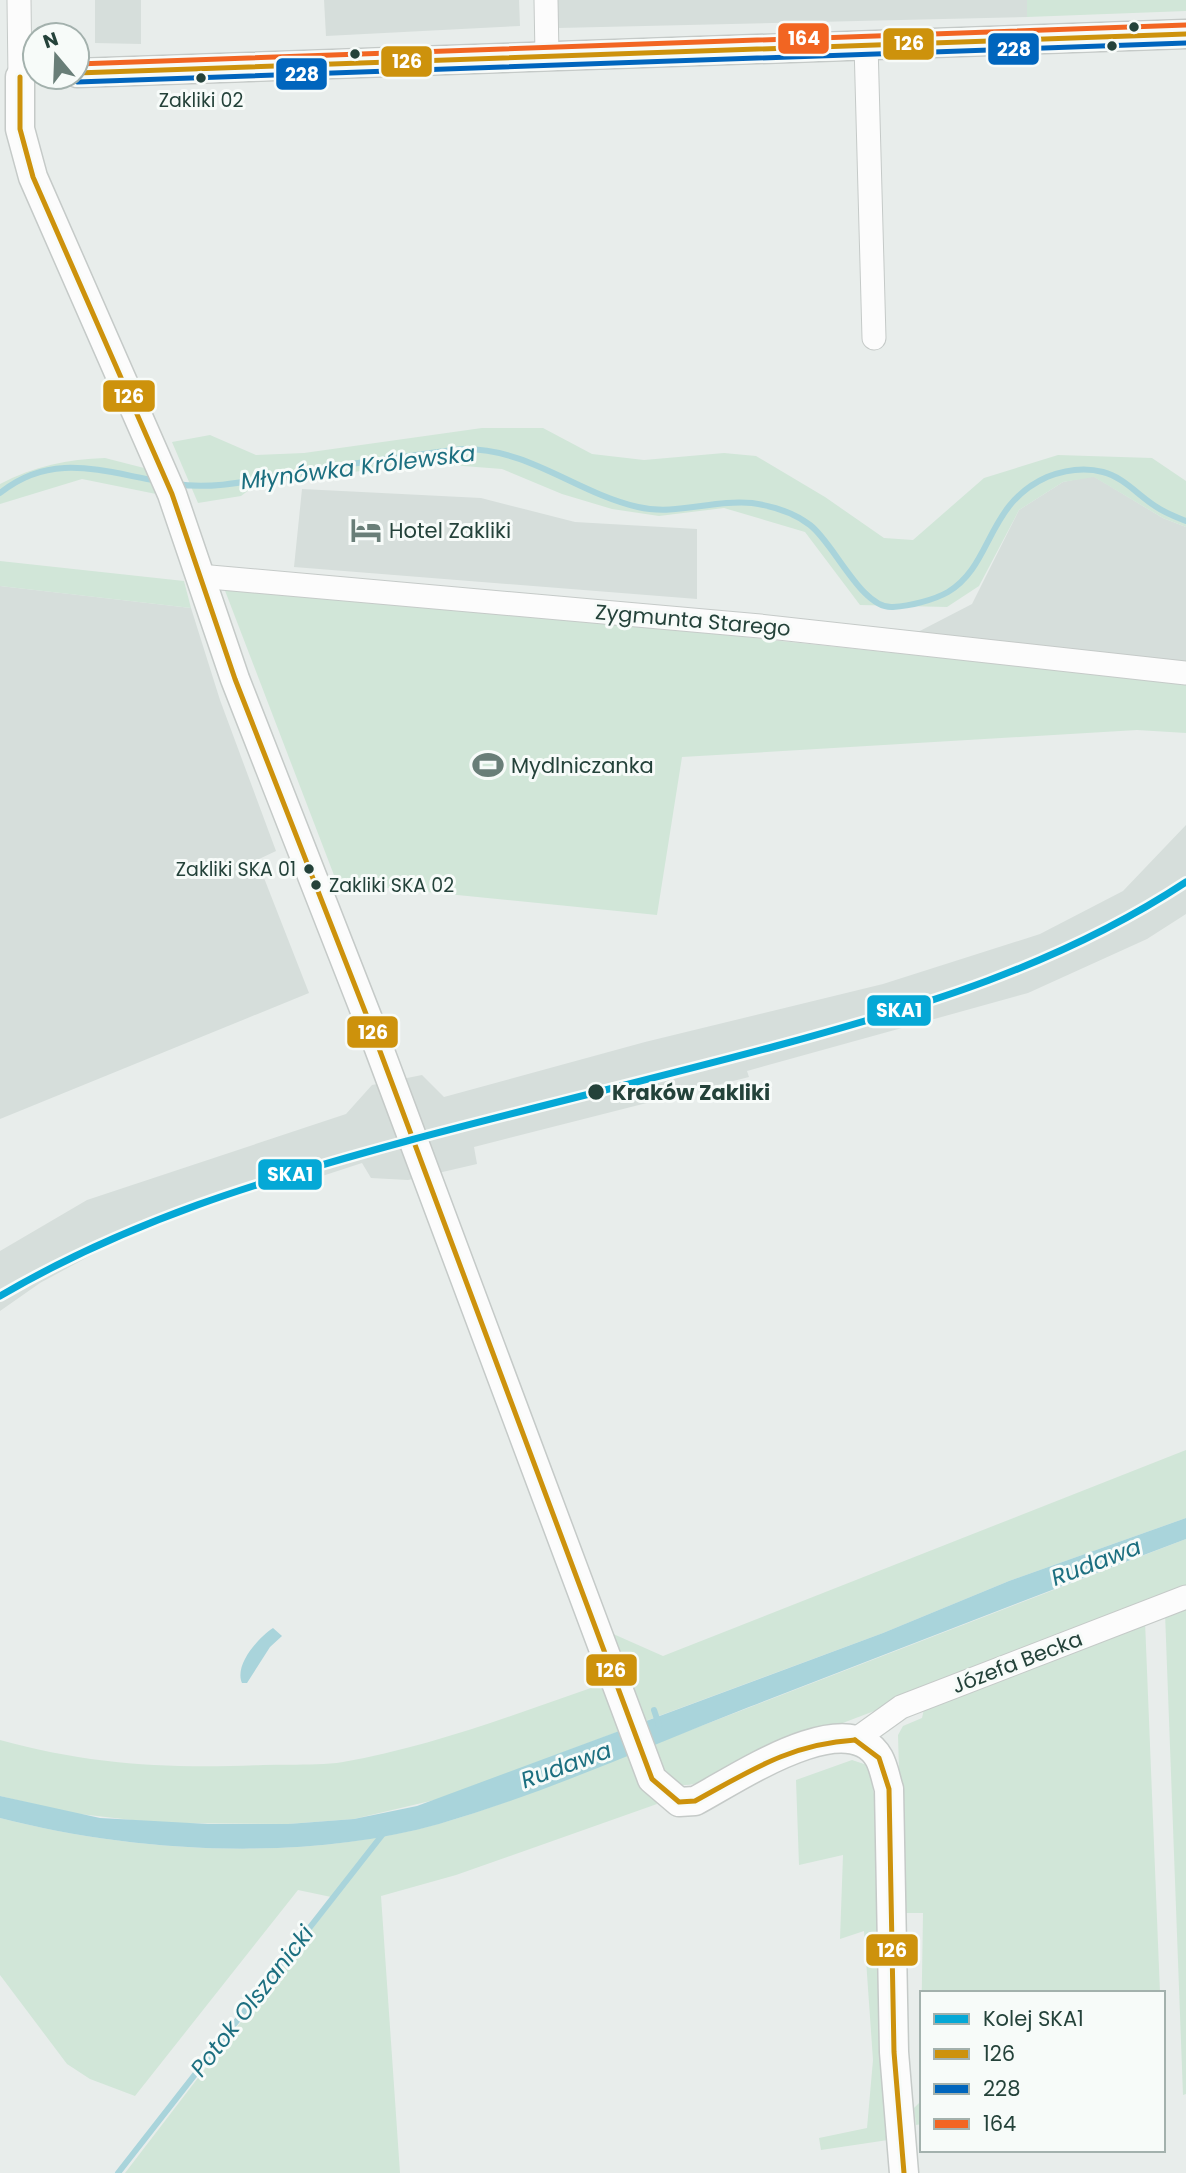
<svg xmlns="http://www.w3.org/2000/svg" width="1186" height="2173" viewBox="0 0 1186 2173" font-family="Poppins,sans-serif">
	<rect width="100%" height="100%" fill="#e8edeb"/>
	<!-- built -->
	<g fill="#d6dedb">
		<path d="M95,0h46v44l-46,-1z"/>
		<path d="M324,0h195l1,26 -194,10z"/>
		<path d="M558,0h469v17l-469,11z"/>
		<path d="M1093,476l70,42 23,9v136l-272,-29 58,-30 47,-94 44,-28z"/>
		<path d="M302,489l179,9 94,24 122,7v70l-403,-32z"/>
		<path d="M0,586l191,22 29,92 56,151 -19,9 52,133 -309,126z"/>
		<path d="M1186,825v89l-39,25 -119,54 -281,78 2,6 -275,70 3,17 -69,16 -37,-2 -9,-15 -52,17 -59,12 -117,40 -94,51 -40,28v-60l87,-51 259,-86 26,-29 50,-10 22,22 201,-55 238,-58 157,-50 83,-43z"/>
	</g>
	<!-- green -->
	<g fill="#d1e6d8">
		<path d="M1027,0h159v11l-159,6z"/>
		<path d="M482,428h61l49,26 52,6 80,-7 32,3 69,41 59,41 29,2 71,-62 74,-23 94,3 34,23v46l-23,-9 -69,-41 -31,5 -44,28 -40,76 -32,21 -87,-2 -55,-73 -81,-24 -65,8 -47,-7 -50,-15 -60,-25 -77,-6 -168,21 -16,12 -43,7 -26,-61 38,-7 46,20 48,-2z"/>
		<path d="M105,458l43,11 13,26 -79,-16 -82,25v-20c34,-18 68,-25 105,-26z"/>
		<path d="M0,561l184,20 7,27 -191,-22z"/>
		<path d="M224,588l464,43 498,53v49l-49,-3 -455,27 -25,158 -320,-32z"/>
		<path d="M1186,1450v68l-177,63 -126,52 -243,90 -29,-90 52,23z"/>
		<path d="M1186,1539v53l-427,163c-25,11 -62,38 -90,28l-20,-37z"/>
		<path d="M1186,1605v489l-3,1 -18,-482z"/>
		<path d="M1145,1621l15,372h-238v131l-6,1 -2,-17 6,-6 3,-189h-20l-5,-178 5,-9 19,-8 2,-9z"/>
		<path d="M608,1682l17,47 -182,69 -89,21 -66,5 -130,-1 -87,-10 -71,-17v-56c91,25 170,29 263,25 26,-1 55,1 80,-3 91,-16 178,-50 265,-80z"/>
		<path d="M634,1752l23,52 -201,71 -75,21 19,277h-275l211,-275 -38,-8 -163,206 -45,-17 -23,-15 -67,-89v-157c137,35 301,44 438,6 67,-19 132,-47 196,-72z"/>
		<path d="M852,1760l18,6 11,79 7,295 -67,10 -2,-12 48,-10 6,-68 -9,-129 -24,8 3,-84 -44,10 -3,-85z"/>
	</g>
	<!-- water -->
	<g fill="#a9d4db">
		<path d="M1186,1518v21c-146,55 -292,112 -437,168 -102,40 -204,86 -310,117 -136,38 -303,29 -439,-6v-22l100,22 108,6h80l66,-5 63,-13 466,-173 126,-52z"/>
		<path d="M273,1628l9,8 -12,11 -23,36h-5c-8,-18 16,-45 31,-55z"/>
	</g>
	<g fill="none" stroke-linecap="round" stroke-linejoin="round">
		<!-- stream -->
		<g stroke="#a9d4db" stroke-width="6">
			<path d="M176,484c37,6 77,-4 113,-10 40,-7 80,-13 120,-18 18,-2 38,-6 56,-7 65,0 112,44 173,58 38,9 76,-8 114,-4 21,3 41,9 58,22 24,18 52,85 83,82 17,-1 41,-7 55,-15 45,-27 38,-88 99,-115 18,-7 37,-10 56,-5 20,5 35,23 52,34 10,7 21,11 31,15"/>
			<path d="M0,493c51,-41 100,-22 158,-12"/>
			<path d="M654,1710l5,15"/>
			<path d="M118,2173l268,-343"/>
		</g>
		<!-- minor casing -->
		<g stroke="#c5cac8" stroke-width="25">
			<g id="minor">
				<path d="M19,0l1,77"/>
				<path d="M546,0l1,55"/>
				<path d="M866,44l8,294"/>
				<path d="M199,576l561,50 426,47"/>
				<path d="M855,1740l46,-33 285,-110"/>
			</g>
		</g>
		<!-- tertiary casing -->
		<g stroke="#c5cac8" stroke-width="31">
			<g id="tertiary">
				<path d="M77,73l1109,-39"/>
				<path d="M20,77v52l13,48 139,317 63,185 133,340 284,760 27,23 16,-1c37,-19 152,-99 184,-43 5,9 7,22 10,31l5,263 10,121"/>
			</g>
		</g>
		<!-- minor -->
		<use href="#minor" stroke="#fcfcfc" stroke-width="23"/>
		<!-- tertiary -->
		<use href="#tertiary" stroke="#fcfcfc" stroke-width="28"/>
		<!-- bus-1 casing -->
		<g stroke="#f7fbf9" stroke-width="10">
			<g id="bus-1">
				<path d="M77,73l1109,-39"/>
				<path d="M20,77v52l13,48 139,317 63,185 133,340 284,760 27,23 16,-1c55,-30 95,-57 160,-61"/>
				<path d="M855,1740l24,18 10,31 5,263 10,121"/>
			</g>
		</g>
		<!-- bus-2 casing -->
		<g stroke="#f7fbf9" stroke-width="10">
			<path id="bus-2" d="M77,82l1109,-39"/>
		</g>
		<!-- bus-3 casing -->
		<g stroke="#f7fbf9" stroke-width="10">
			<path id="bus-3" d="M77,64l1109,-39"/>
		</g>
		<!-- bus-1 -->
		<use href="#bus-1" stroke="#cd920c" stroke-width="5"/>
		<!-- bus-2 -->
		<use href="#bus-2" stroke="#0065bd" stroke-width="5"/>
		<!-- bus-3 -->
		<use href="#bus-3" stroke="#f26522" stroke-width="5"/>
		<!-- rail-1 casing -->
		<g stroke="#f7fbf9" stroke-width="12">
			<path id="rail-1" d="M0,1296c130,-76 263,-116 407,-155 123,-33 246,-62 369,-95 145,-39 284,-81 410,-164"/>
		</g>
		<!-- rail-1 -->
		<use href="#rail-1" stroke="#05a8d6" stroke-width="7"/>
	</g>
	<!-- icons -->
	<defs>
		<g id="hotel-bare" transform="scale(2.415)"><path d="M-6-4.5h1.5V1H6V5H4.5V3h-9V5H-6ZM-4 0a1.8 1.8 0 1 1 3.6 0ZM.5 0V-2.5h3Q6-2.5 6 0Z" fill="#697e78" stroke="#f7fbf9" stroke-width="2.5" paint-order="stroke"/></g>
		<g id="stadium-bare" transform="scale(2.415)"><path d="M0-5a6.5 5 0 1 0 0 10a6.5 5 0 1 0 0-10ZM-3.5-1.8h7v3.6h-7Z" fill="#697e78" stroke="#f7fbf9" stroke-width="2.5" paint-order="stroke"/></g>
	</defs>
	<g fill-rule="evenodd">
		<use href="#hotel-bare" x="366" y="530"/>
		<use href="#stadium-bare" x="488" y="765"/>
	</g>
	<!-- markers -->
	<g fill="#24423a" stroke="#f7fbf9" stroke-width="2.5">
		<circle cx="1134" cy="27" r="6"/>
		<circle cx="1112" cy="46" r="6"/>
		<circle cx="355" cy="54" r="6"/>
		<circle cx="201" cy="78" r="6"/>
		<circle cx="309" cy="869" r="6"/>
		<circle cx="316" cy="885" r="6"/>
		<circle cx="596" cy="1092" r="9"/>
	</g>
	<g text-anchor="middle" dominant-baseline="central" stroke-width="6" stroke-linejoin="round" paint-order="stroke">
		<!-- bus labels -->
		<g font-size="19" fill="#24423a" stroke="#f7fbf9">
			<text x="201" y="100">Zakliki 02</text>
			<text x="296" y="869" text-anchor="end">Zakliki SKA 01</text>
			<text x="329" y="885" text-anchor="start">Zakliki SKA 02</text>
		</g>
		<!-- poi labels -->
		<g font-size="21" fill="#24423a" stroke="#f7fbf9" text-anchor="start">
			<text x="389" y="530">Hotel Zakliki</text>
			<text x="511" y="765">Mydlniczanka</text>
		</g>
		<!-- street labels -->
		<g font-size="21" fill="#24423a" stroke="#f7fbf9">
			<text transform="translate(693 620) rotate(5)">Zygmunta Starego</text>
			<text transform="translate(1017 1662) rotate(-21)">Józefa Becka</text>
		</g>
		<!-- stop labels -->
		<g font-size="21" font-weight="bold" fill="#24423a" stroke="#f7fbf9" text-anchor="start">
			<text x="612" y="1092">Kraków Zakliki</text>
		</g>
		<!-- water labels -->
		<g font-size="23" font-style="italic" fill="#1c6f80" stroke="#f7fbf9">
			<text transform="translate(358 467) rotate(-7)">Młynówka Królewska</text>
			<text transform="translate(1096 1562) rotate(-21)">Rudawa</text>
			<text transform="translate(566 1765) rotate(-20)">Rudawa</text>
			<text transform="translate(252 2001) rotate(-52)">Potok Olszanicki</text>
		</g>
	</g>
	<g stroke="#f7fbf9" stroke-width="2.5">
		<rect x="777" y="22" width="53" height="33" rx="7" fill="#f26522"/>
		<rect x="882" y="27" width="53" height="34" rx="7" fill="#cd920c"/>
		<rect x="987" y="32" width="53" height="34" rx="7" fill="#0065bd"/>
		<rect x="380" y="45" width="53" height="33" rx="7" fill="#cd920c"/>
		<rect x="275" y="57" width="53" height="34" rx="7" fill="#0065bd"/>
		<rect x="102" y="379" width="54" height="34" rx="7" fill="#cd920c"/>
		<rect x="866" y="994" width="66" height="33" rx="7" fill="#05a8d6"/>
		<rect x="346" y="1015" width="53" height="34" rx="7" fill="#cd920c"/>
		<rect x="257" y="1158" width="66" height="33" rx="7" fill="#05a8d6"/>
		<rect x="585" y="1653" width="53" height="34" rx="7" fill="#cd920c"/>
		<rect x="865" y="1933" width="54" height="34" rx="7" fill="#cd920c"/>
	</g>
	<g font-size="19" text-anchor="middle" font-weight="bold" fill="#fff">
		<text x="804" y="45">164</text>
		<text x="909" y="50">126</text>
		<text x="1014" y="56">228</text>
		<text x="407" y="68">126</text>
		<text x="302" y="81">228</text>
		<text x="129" y="403">126</text>
		<text x="899" y="1017">SKA1</text>
		<text x="373" y="1039">126</text>
		<text x="290" y="1181">SKA1</text>
		<text x="611" y="1677">126</text>
		<text x="892" y="1957">126</text>
	</g>
	<!-- legend -->
	<rect x="920" y="1991" width="245" height="161" fill="#f7fbf9" stroke="#a3b1ad" stroke-width="2"/>
	<rect x="934" y="2014" width="35" height="10" fill="#05a8d6" stroke="#a3b1ad" stroke-width="2"/>
	<text x="983" y="2026" font-size="21" fill="#24423a">Kolej SKA1</text>
	<rect x="934" y="2049" width="35" height="10" fill="#cd920c" stroke="#a3b1ad" stroke-width="2"/>
	<text x="983" y="2061" font-size="21" fill="#24423a">126</text>
	<rect x="934" y="2084" width="35" height="10" fill="#0065bd" stroke="#a3b1ad" stroke-width="2"/>
	<text x="983" y="2096" font-size="21" fill="#24423a">228</text>
	<rect x="934" y="2119" width="35" height="10" fill="#f26522" stroke="#a3b1ad" stroke-width="2"/>
	<text x="983" y="2131" font-size="21" fill="#24423a">164</text>
	<!-- north arrow -->
	<g transform="translate(56 56) rotate(341)"><circle r="33" fill="#f7fbf9" stroke="#a3b1ad" stroke-width="2"/>
	<path d="M0-5L12 26L0 18L-12 26Z" fill="#697e78"/>
	<text y="-10" font-size="19" font-weight="bold" text-anchor="middle" fill="#24423a">N</text>
	</g>
</svg>
